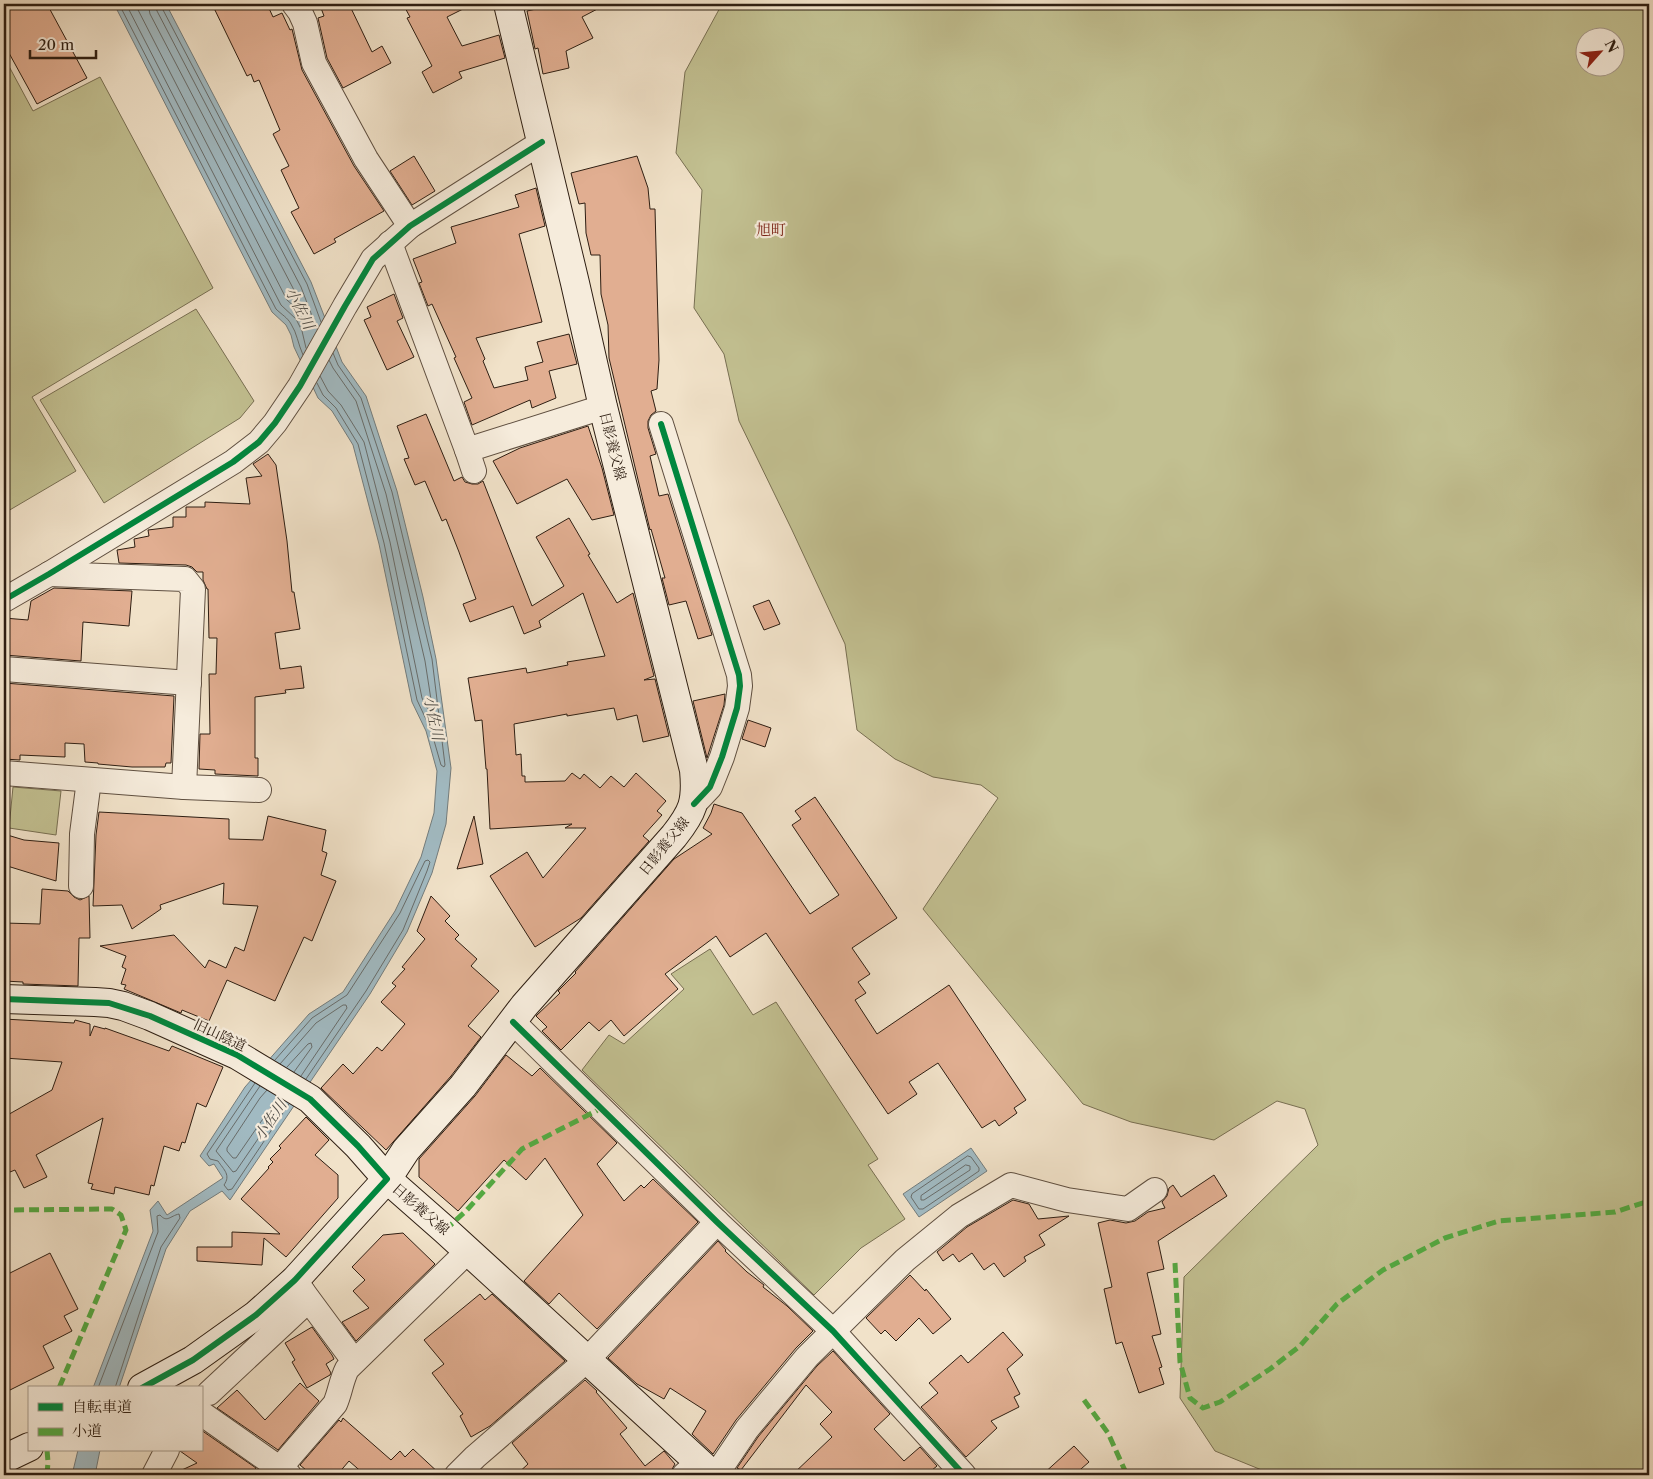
<svg xmlns="http://www.w3.org/2000/svg" width="1653" height="1479" viewBox="0 0 1653 1479" font-family="'Libre Caslon Text','Noto Serif JP',serif">
	<rect width="100%" height="100%" fill="#f1e2c9"/>
	<filter id="stains"><feTurbulence type="fractalNoise" baseFrequency=".004" numOctaves="4"/><feColorMatrix values="0 0 0 0 .2 0 0 0 0 .09 0 0 0 0 .02 0 0 0 .5 -.17"/></filter>
	<radialGradient id="worn" r=".72"><stop offset=".6" stop-color="#630" stop-opacity="0"/><stop offset="1" stop-color="#630" stop-opacity=".3"/></radialGradient>
	<!-- green -->
	<g fill="#c2c091" stroke="#786f52" fill-rule="evenodd">
		<path d="M722,4h927v1471h-375l-59,-24 -35,-53 4,-121 134,-132 -13,-36 -28,-8 -63,39 -83,-18 -48,-18 -160,-195 75,-111 -17,-13 -48,-8 -38,-18 -38,-29 -12,-86 -53,-114 -53,-109 -15,-67 -30,-46 8,-118 -26,-37 9,-81zM1586,38h30v30h-30z"/>
		<path d="M4,57l29,54 67,-34 113,211 -181,109 44,74 -68,40 -4,-6z"/>
		<path d="M196,309l58,92 -14,17 -136,85 -64,-103z"/>
		<path d="M13,787l48,4 -5,44 -47,-7z"/>
		<path d="M710,949l43,66 23,-13 102,157 -10,6 37,54 -44,29 -47,47 -232,-225 27,-35 15,9 60,-55 -13,-15z"/>
	</g>
	<!-- water -->
	<g fill="#a1bac2" stroke="#737c7c">
		<path d="M114,4h52l145,278 31,80 24,34 31,95 26,106 13,62 15,109 -5,56 -14,49 -25,59 -37,62 -140,206 -8,-9 -32,20 -24,38 -47,139h-26l60,-157 -3,-21 8,-9 9,14 56,-37 -9,-14 -5,2 -9,-10 45,-69 64,-73 34,-22 52,-81 26,-54 13,-44 3,-42 -11,-40 -14,-29 -33,-158 -26,-99 -21,-34 -14,-13 -24,-51 -3,-12 -5,-10 -14,-13z"/>
		<path d="M971,1148l16,23 -68,46 -16,-23z"/>
		<path d="M78,1450h22l-5,25h-23z"/>
	</g>
	<g fill="none" stroke-linecap="round" stroke-linejoin="round">
		<!-- shore -->
		<g stroke="#686c6a" stroke-width="1">
			<path d="M119,4l157,305c5,5 12,9 15,15 6,9 7,20 12,31"/>
			<path d="M126,4l155,301 15,14 6,12 4,17"/>
			<path d="M135,4l152,296 10,9h2l1,-3 -6,-16 -144,-276 -2,-10"/>
			<path d="M155,4l2,7 144,276 16,42"/>
			<path d="M162,4v4l145,276 14,38"/>
			<path d="M320,376l8,15 13,14 23,37 26,100 32,156 5,10 3,1 2,-3 -7,-45 -39,-167 -30,-93 -23,-33 -4,-8"/>
			<path d="M317,383l6,12 13,13 22,36 26,99 33,157 14,30 10,35 3,2 1,-2 -13,-106 -40,-167 -31,-94 -23,-33 -5,-12"/>
			<path d="M275,1060l37,-42 35,-23 53,-82 25,-52 3,-1 2,2 -3,9 -24,59 -37,61 -60,88"/>
			<path d="M280,1064l36,-41 27,-18h3l1,3 -46,68"/>
			<path d="M287,1067l21,-23 3,-1 1,4 -18,25"/>
			<path d="M255,1083l-48,71 3,5 8,2c6,9 13,14 6,24l4,5 4,-1 57,-85"/>
			<path d="M260,1086l-44,65 17,21 3,-1 48,-70"/>
			<path d="M267,1090l-7,8 -33,50v3l6,7h3l42,-61"/>
			<path d="M968,1156l3,1 8,11v3l-56,38h-4l-8,-12 1,-3z"/>
			<path d="M966,1165l4,1v4l-46,30h-3v-4z"/>
			<path d="M98,1388l60,-156 -1,-16 3,-1c7,8 10,1 19,-1l1,4 -19,29 -46,141"/>
		</g>
	</g>
	<!-- building -->
	<g fill="#e1ae91" stroke="#2e1e12">
		<path d="M4,4h43l40,74 -50,26 -33,-60z"/>
		<path d="M212,4h55l6,13 9,-4 8,17 2,-1 10,41 52,96 30,45 -50,28 2,3 -22,12 -23,-42 8,-4 -18,-38 8,-4 -16,-32 7,-4 -21,-50 -5,2 -3,-8 -4,2z"/>
		<path d="M331,4h18l23,48 10,-6 9,17 -48,25 -16,-30 -9,-40 6,-2 -3,-8z"/>
		<path d="M403,4h70l-26,13 15,29 37,-11 6,23 -46,14 3,6 -29,15 -11,-21 10,-6 -25,-48 3,-1z"/>
		<path d="M559,4h48l-25,13 11,21 -27,13 3,17 -26,6 -5,-26 -3,1 -8,-38z"/>
		<path d="M414,156l21,35 -23,14 -22,-34z"/>
		<path d="M637,156l11,32 2,21h5l4,151 -2,29 -6,2 5,20 -5,4 -3,6v7l8,26 -6,2 9,40 9,-2 44,141 -14,4 -12,-38 -17,4 -7,-27h3l-14,-49 -1,1 -41,-172 -1,-33 -7,-31 -1,-39h-9l-5,-22 -1,-30 -6,1 -8,-31z"/>
		<path d="M536,188l9,38 -26,8 23,88 -66,16 9,21 -2,2 11,27 34,-8 -3,-13 18,-5 -6,-20 32,-8 8,30 -28,7 7,27 -24,10 -2,-8 -58,25 -8,-23 8,-4 -18,-40 2,-1 -24,-53 -4,2 -9,-23 3,-1 -9,-23 43,-16 -5,-16 68,-20 -4,-12z"/>
		<path d="M394,294l9,24 -6,3 17,36 -27,13 -23,-50 7,-3 -4,-10z"/>
		<path d="M426,414l28,67 8,-4 3,5 7,2h6l5,-3 49,125 32,-20 -28,-49 33,-19 21,36 -2,1 29,48 16,-10 21,83 -10,4 11,-1 14,57 -26,6 -6,-27 -20,5 -3,-12 -47,8v-2l-53,10 2,31 5,-1 1,22h3v6l40,-1 7,-8 8,6 4,-5 16,14 11,-12 13,11 12,-14 30,28 -9,10 5,4 -19,21 6,5 -68,77 -46,29 -45,-71 37,-24 16,26 43,-50h-21l7,-4 -82,5 -3,-60h-1l-4,-49 -7,1 -7,-43 58,-10 1,5 41,-8 -1,-3 38,-6 -22,-63 -44,28 2,6 -17,7 -11,-28 -43,16 -7,-18 13,-5 -17,-47 -13,-33 -4,2 -17,-40 -10,4 -11,-26 5,-1 -12,-32z"/>
		<path d="M588,426l14,42 12,47 -22,5 -25,-41 -50,25 -24,-43 27,-13z"/>
		<path d="M268,454l8,11 11,76 5,51h2l6,37 -25,4 5,36 21,-3 3,22 -19,2 1,3 -31,4v61h3v18l-43,-2v-4l-16,-1 1,-35h10l-1,-60h7l1,-36h-8l-1,-49h-1l-4,-9v-8h-6l-5,-5 -6,-2 -67,-2 -2,-13 18,-3 -1,-8 15,-3 -1,-6 25,-3v-10h13v-10h19v-5l45,2 -4,-26 16,-2 -9,-12z"/>
		<path d="M54,588l78,3 -3,35 -46,-4 -2,39 -77,-6v-37l24,2 3,-19z"/>
		<path d="M769,600l11,24 -16,6 -11,-24z"/>
		<path d="M4,683l170,13 -3,67h-5l-1,4h-33l-34,-3v-1l-13,-1 -1,-18 -19,-1v14l-45,-2v5l-16,-1z"/>
		<path d="M725,694l-1,11 -17,53 -14,-57z"/>
		<path d="M748,720l23,8 -6,19 -23,-8z"/>
		<path d="M815,797l82,121 -45,30 18,26 -12,8 8,11 -11,7 22,34 72,-49 77,115 -12,8 3,5 -18,13 -4,-6 -13,8 -44,-65 -29,19 8,12 -29,20 -122,-181 -36,24 -14,-21 -51,38 13,15 -54,47 -13,-16 -12,11 -10,-9 -28,28 -19,-19 5,-4 -11,-11 24,-23 -2,-2 18,-18 -1,-1 99,-113 38,-25 -9,-6 8,-15 3,-9 28,9 68,101 29,-19 -47,-70 9,-6 -6,-8z"/>
		<path d="M99,812l130,7v20l34,1 5,-24 58,14 -4,21 5,2 -6,22 15,6 -24,60 -8,-4 -29,64 -48,-21 -18,41 -27,-11 -1,3 -57,-24 2,-4 -5,-1 5,-15 -4,-2 4,-11 -26,-10 74,-11 31,33 4,-8 17,8 9,-21 9,4 14,-45 -35,-2 1,-21 -64,22 1,4 -29,20 -10,-24 -29,1 3,-71z"/>
		<path d="M474,816l9,48 -26,5z"/>
		<path d="M4,834l20,6 35,3 -3,38 -52,-16z"/>
		<path d="M42,889l26,2 6,6 6,3 9,-4 1,42h-11l-1,48 -55,-2v-2l-19,-1v-58l36,1z"/>
		<path d="M431,896l19,20 -5,5 14,14 -4,4 22,20 -6,7 28,25 -31,35 13,11 -30,39 -65,74 -65,-62 22,-24 10,10 24,-27 5,4 23,-27 -24,-22 15,-16 -4,-3 13,-14 -3,-2 23,-28 -8,-8z"/>
		<path d="M4,1019l70,4 1,-3 15,4v12l4,-10 11,3v-1l64,23 3,-5 51,21 -17,40 -9,-4 -12,40 -3,-1 -3,9 -15,-5 -10,40 -3,-1 -2,10 -34,-8 -1,7 -23,-5 2,-5 -5,-1 15,-65 -67,37 11,22 -23,11 -9,-18 -5,2 -6,-12v-43l48,-27 10,-28 -58,-4z"/>
		<path d="M506,1055l26,21 8,-8 77,75 -20,21 27,37 17,-16 3,3 9,-9 45,43 -101,107 -38,-36 -10,11 -25,-23 59,-66 -38,-57 -19,22 -22,-20 -46,51 -39,-34v-18l56,-63z"/>
		<path d="M306,1117l23,23 -14,15 23,20v23l-52,59 -22,-19 -2,27 -65,-4v-14h35v-15l48,2 -39,-35 28,-31 -1,-1 5,-5 -3,-3 11,-11 -2,-2z"/>
		<path d="M1214,1175l13,21 -69,45 6,28 -17,4 14,61 -9,2 10,31 -3,1 5,16 -25,9 -17,-51 -6,2 -12,-55 8,-2 -14,-64 12,-3 16,3 9,-2 13,-9 17,-4 -3,-6 5,-6 2,-8 4,-3 8,12z"/>
		<path d="M1013,1200l16,4 9,15 31,-3 -30,19 6,10 -21,12 2,4 -22,16 -10,-14 -10,7 -12,-17 -13,9 -6,-8 -10,7 -6,-9 30,-25z"/>
		<path d="M403,1233l32,31 -79,77 -14,-19 27,-14 -16,-17 12,-11 -13,-13 31,-32z"/>
		<path d="M718,1241l8,9 -1,1 22,21 17,13 -1,2 24,19 26,25 -17,17 -60,72 -23,34 -21,-20 14,-23 -36,-23 -6,11 -27,-15 -29,-26z"/>
		<path d="M50,1253l28,56 -14,7 8,15 -29,15 11,22 -50,25v-117z"/>
		<path d="M910,1275l15,16 1,-2 25,30 -18,15 -14,-16 -23,23 -11,-11 -4,4 -15,-16z"/>
		<path d="M480,1294l5,6 7,-6 73,67 -75,65 -19,11 -11,-21 3,-2 -31,-41 12,-9 -20,-24z"/>
		<path d="M312,1327l20,28 2,4 -8,5 5,9 -1,2 -23,13 -15,-26 3,-2 -10,-17z"/>
		<path d="M1003,1332l20,23 -16,14 13,25 -6,3 5,10 -28,14 6,7 -31,29 -45,-50 17,-14 -9,-10 32,-28 7,8z"/>
		<path d="M833,1351l57,63 -16,15 30,32 16,-14 17,19 -11,9h-134l40,-38 -12,-13 12,-12 -26,-27 -65,85 -4,-2 21,-31 59,-71z"/>
		<path d="M585,1380l12,11 -1,1 31,36 -7,6 25,32 19,-15 11,13 -4,7v4h-155l12,-11 -16,-21z"/>
		<path d="M300,1383l19,18 -41,49 -61,-42 20,-18 28,30z"/>
		<path d="M343,1418l48,42 9,-9 5,6 8,-8 28,26h-76l-16,-14 -12,14h-25l-12,-10 39,-45 2,2z"/>
		<path d="M201,1430l55,38 -5,7h-80l26,-12 -17,-12 21,-1z"/>
		<path d="M1074,1446l15,16 -15,13h-32z"/>
	</g>
	<g fill="none" stroke-linecap="round" stroke-linejoin="round">
		<!-- street casing -->
		<g stroke="#5f4f40" stroke-width="26">
			<g id="street">
				<path d="M294,4l6,8 5,11 9,40 52,96 44,67"/>
				<path d="M390,243l77,207 136,-43"/>
				<path d="M661,424l78,251 1,11 -3,22 -15,49 -12,30 -16,17"/>
				<path d="M467,450l7,21"/>
				<path d="M49,574l136,5 8,10 -9,198"/>
				<path d="M4,600l45,-26 184,-112 26,-20 16,-19 25,-37 45,-80 28,-47 37,-33 132,-84"/>
				<path d="M4,669l185,14"/>
				<path d="M4,773l180,14 75,3"/>
				<path d="M81,886l1,-52 7,-54"/>
				<path d="M513,1022l204,200 116,109 131,144"/>
				<path d="M303,1292l51,69"/>
				<path d="M209,1393l92,-86 2,-15 -8,-12"/>
				<path d="M201,1413l88,62"/>
				<path d="M279,1469l56,-65c5,-11 6,-23 12,-35l121,-118"/>
				<path d="M154,1475l13,-25"/>
				<path d="M457,1475l18,-18 112,-97 130,-138"/>
				<path d="M684,1475l14,-13"/>
				<path d="M716,1475l31,-46 60,-72 98,-97 54,-44 52,-31 56,15 61,9 27,-19"/>
			</g>
		</g>
		<!-- secondary casing -->
		<g stroke="#2e1e12" stroke-width="30">
			<g id="secondary">
				<path d="M4,999l91,3 14,1 14,3 27,10 87,39 73,44 48,47 29,33 58,51 268,245"/>
				<path d="M142,1388l51,-28 63,-45 39,-35 92,-101 19,-29 57,-64 61,-80 150,-170c19,-24 23,-34 20,-66l-91,-363 -28,-124 -67,-279"/>
				<path d="M4,1459l25,-12"/>
			</g>
		</g>
		<!-- street -->
		<use href="#street" stroke="#f6ecdc" stroke-width="24"/>
		<!-- secondary -->
		<use href="#secondary" stroke="#f6ecdc" stroke-width="28"/>
		<!-- quiet -->
		<g stroke="#54aa42" stroke-width="5" stroke-dasharray="10 5" stroke-linecap="butt">
			<path d="M4,1202l4,8 104,-1 9,6 5,15 -67,158"/>
			<path d="M445,1230l21,-19 56,-62 74,-38 5,-4"/>
			<path d="M1175,1263l5,99 10,36 13,10 17,-6 50,-33 30,-23 37,-42 46,-34 62,-32 54,-17 116,-9 34,-11"/>
			<path d="M1084,1400l24,33 19,42"/>
			<path d="M47,1475l1,-13 -1,-12"/>
		</g>
		<!-- cycleway casing -->
		<g stroke="#f6ecdc" stroke-width="9">
			<g id="cycleway">
				<path d="M661,424l78,251 1,11 -3,22 -15,49 -12,30 -16,17"/>
				<path d="M4,600l45,-26 184,-112 26,-20 16,-19 25,-37 45,-80 28,-47 37,-33 132,-84"/>
				<path d="M4,999l105,4 41,13 87,39 73,44 48,47 29,33 -92,101 -39,35 -63,45 -51,28"/>
				<path d="M513,1022l204,200 116,109 131,144"/>
			</g>
		</g>
		<!-- cycleway -->
		<use href="#cycleway" stroke="#00873e" stroke-width="6"/>
	</g>
	<g text-anchor="middle" dominant-baseline="central" stroke-width="4.5" stroke-linejoin="round" paint-order="stroke">
		<!-- street labels -->
		<g font-size="14" fill="#2e1e12" stroke="#f6ecdc">
			<text transform="translate(613 446) rotate(76)">日影養父線</text>
			<text transform="translate(664 846) rotate(-51)">日影養父線</text>
			<text transform="translate(220 1035) rotate(25)">旧山陰道</text>
			<text transform="translate(421 1209) rotate(41)">日影養父線</text>
		</g>
		<!-- neighbourhood labels -->
		<g font-size="15" fill="#7a1f14" stroke="#f6ecdc">
			<text x="771" y="229">旭町</text>
		</g>
		<!-- water labels -->
		<g font-size="15" font-style="italic" fill="#504d47" stroke="#f6ecdc">
			<text transform="translate(300 308) rotate(63)">小佐川</text>
			<text transform="translate(434 718) rotate(78)">小佐川</text>
			<text transform="translate(270 1120) rotate(-56)">小佐川</text>
		</g>
	</g>
	<!-- margin -->
	<rect width="1653" height="1479" fill="none" stroke="#f1e2c9" stroke-width="20"/>
	<rect x="5" y="5" width="1643" height="1469" fill="none" stroke="#2e1e12" stroke-width="2.5"/>
	<rect x="10" y="10" width="1633" height="1459" fill="none" stroke="#2e1e12"/>
	<!-- legend -->
	<rect x="28" y="1386" width="175" height="65" fill="#f6ecdc" stroke="#a69a8b"/>
	<rect x="38" y="1403" width="25" height="8" fill="#00873e" stroke="#a69a8b"/>
	<text x="72" y="1412" font-size="15" fill="#2e1e12">自転車道</text>
	<rect x="38" y="1428" width="25" height="8" fill="#54aa42" stroke="#a69a8b"/>
	<text x="72" y="1436" font-size="15" fill="#2e1e12">小道</text>
	<!-- north arrow -->
	<g transform="translate(1600 52) rotate(63)"><circle r="24" fill="#f6ecdc" stroke="#a69a8b"/>
	<path d="M0-4L9 19L0 12L-9 19Z" fill="#8f2418"/>
	<text y="-8" font-size="14" font-weight="bold" text-anchor="middle" fill="#2e1e12">N</text>
	</g>
	<!-- scale -->
	<path d="M30 50v8h66v-8" fill="none" stroke="#2e1e12" stroke-width="2.5"/>
	<text x="38" y="50" font-size="15" fill="#2e1e12" stroke="#f6ecdc" stroke-width="4" paint-order="stroke">20 m</text>
	<rect width="100%" height="100%" filter="url(#stains)"/>
	<rect width="100%" height="100%" fill="url(#worn)"/>
</svg>
